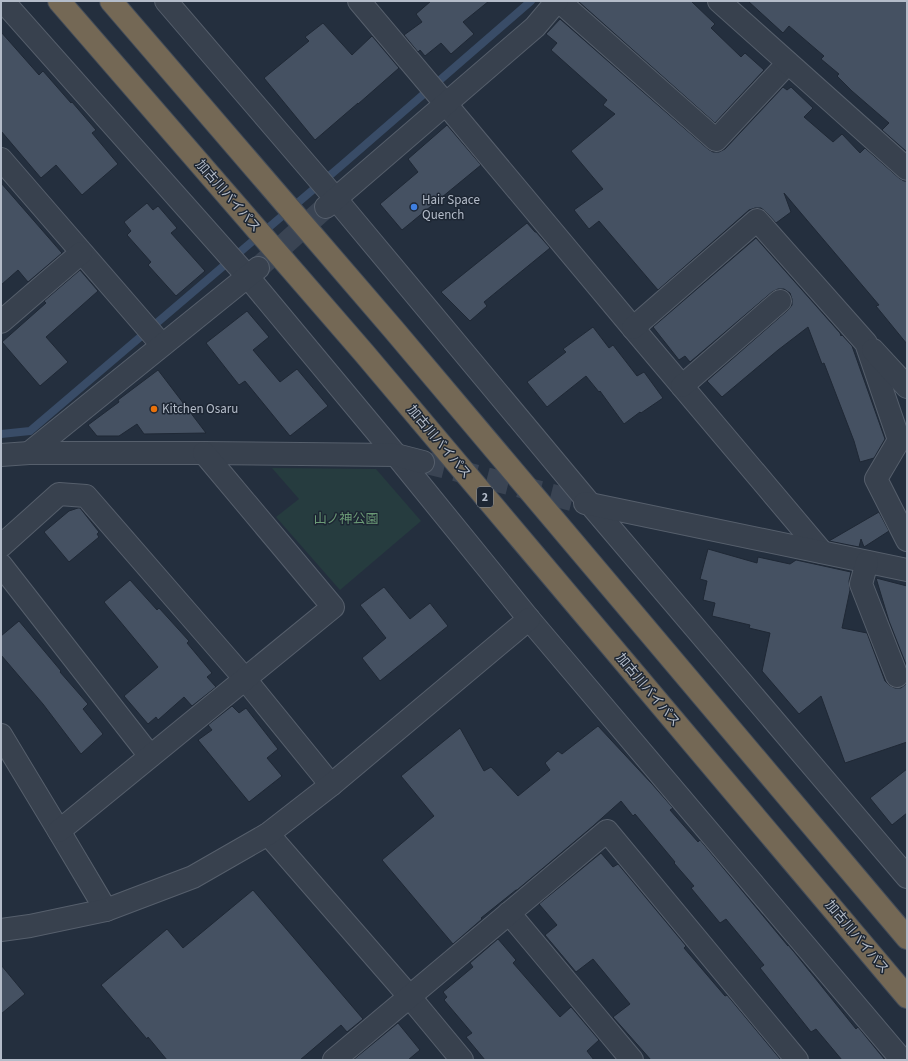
<svg xmlns="http://www.w3.org/2000/svg" width="908" height="1061" viewBox="0 0 908 1061" font-family="'Source Sans 3','Noto Sans JP',sans-serif">
	<rect width="100%" height="100%" fill="#242f3e"/>
	<!-- green -->
	<path fill="#263c3f" d="M272,468l104,1 45,52 -81,69 -64,-73 23,-18z"/>
	<g fill="none" stroke-linecap="round" stroke-linejoin="round">
		<!-- stream -->
		<path stroke="#394c67" stroke-width="8" d="M1,434l29,-3 312,-266 189,-164"/>
	</g>
	<!-- building -->
	<g fill="#455162" stroke="#1f2835">
		<path d="M431,1h58l-26,21 11,12 -23,20 -10,-11 -16,13 -5,-6 -2,2 -14,-17 18,-13 -6,-8z"/>
		<path d="M578,1h113l24,23 -4,4 30,29 4,-4 19,17 -49,53z"/>
		<path d="M748,1h159v151l-25,-22 7,-7 -37,-32 -15,-15 2,-2 -18,-15 3,-3 -35,-30 -6,7z"/>
		<path d="M560,19l148,130 5,3h6l6,-3 58,-62 4,3 4,-3 22,21 -9,9 29,25 9,-8 18,19 5,-5 34,30 5,3h3v163l-31,-38 3,-1 -95,-112 7,19 -15,11 -10,-11 -5,-4h-6l-6,2 -91,80 -59,-69 -10,8 -15,-19 29,-21 -32,-38 44,-37 -12,-9 4,-5 -56,-50 6,-7 -11,-9z"/>
		<path d="M323,23l29,32 20,-19 27,32 -41,36v-1l-43,37 -51,-62 45,-37 -4,-4z"/>
		<path d="M1,32l38,43 4,-4 28,32 1,-1 24,28 -4,3 26,31 -36,31 -26,-30 -15,13 -40,-47z"/>
		<path d="M447,125l34,40 -79,65 -22,-26 38,-32 -10,-13z"/>
		<path d="M1,183l61,70 -34,29 -10,-12 -17,15z"/>
		<path d="M147,203l6,7 5,-4 19,22 -6,5 34,38 -29,25 -28,-31 3,-3 -24,-27 4,-4 -7,-9z"/>
		<path d="M527,223l8,9h1l14,16 -66,54 3,4 -17,15 -29,-29z"/>
		<path d="M756,238l84,95 1,3 1,-1 10,11 33,93 -11,19 -14,4 -6,-21 -30,-78 -2,1 -14,-37 -30,23 -56,47 -15,-16 81,-71 4,-5v-6l-2,-6 -6,-4h-6l-6,3 -82,70 -5,-6 -6,4 -26,-33z"/>
		<path d="M80,270l18,21 -52,46 22,25 -28,24 -38,-44 44,-39 -2,-2z"/>
		<path d="M247,311l22,26 -16,13 27,32 17,-13 31,37 -38,30 -45,-55 -6,4 -33,-42z"/>
		<path d="M593,327l16,21 4,-3 24,31 7,-4 19,26 -22,15 -1,-1 -16,12 -24,-33 -1,1 -13,-16 -39,31 -20,-25 39,-30 -3,-3z"/>
		<path d="M158,370l48,63 -62,1 -7,-10 -18,12h-22l-9,-11 31,-23 -1,-2z"/>
		<path d="M78,508h2l19,24 -2,2 2,3 -30,25 -25,-30 25,-21z"/>
		<path d="M879,512l10,19 -25,16 -3,-8 -2,8 -30,-6z"/>
		<path d="M708,549l49,14 1,-6 32,7 6,-4 55,12 -2,9 1,9 -8,38 25,5 18,48 4,4 6,3h6l6,-5v59l-62,21 -24,-67 -22,18 -37,-43 8,-38 -21,-5 1,-3 -38,-9 3,-13 -12,-3 4,-19 -7,-2z"/>
		<path d="M876,578l31,8v81l-18,-46z"/>
		<path d="M130,580l27,30 2,-2 30,33 -2,2 25,30 -5,4 9,10 -24,19 -8,-9 -26,23 -2,-3 -8,7 -24,-28 34,-29 -54,-65z"/>
		<path d="M384,587l26,32 20,-16 18,23 -68,55 -18,-23 24,-20 -26,-33z"/>
		<path d="M19,621l42,50 -1,1 28,32 -5,5 20,25 -22,20 -38,-50 -42,-49v-19z"/>
		<path d="M232,706l7,7 7,-5 32,41 -11,9 15,18 -33,26 -51,-62 14,-10 -4,-5z"/>
		<path d="M598,726l54,58 21,24 -3,2 28,32 2,-2 88,106v-1l6,7 62,77 2,-2 27,33h-43l-26,-31 -5,3 -51,-64 4,-3 -38,-46 -6,4 -29,-35 3,-2 -20,-23 1,-1 -40,-48 -2,2 -12,-15 -28,25 -76,64h-1l-35,28 1,1 -29,25 -71,-84 52,-44 -33,-40 59,-48 24,43 7,-4 27,29 32,-26 -5,-7 13,-12 4,3z"/>
		<path d="M907,769v44l-15,12 -22,-27z"/>
		<path d="M601,853l12,14 5,-3 68,82 -2,2 41,48 2,-1 54,65h-130l-38,-43 17,-13 -37,-45 -17,13 -31,-37 12,-10 -18,-21z"/>
		<path d="M253,890l110,129 -16,13 -6,-7 -41,35h-133l-19,-23 -1,2 -46,-54 66,-56 16,19z"/>
		<path d="M498,939l18,21 -3,3 47,54 11,-10 28,33 -12,11 7,9h-109l-19,-23 6,-4 -28,-33 3,-3 -4,-5 30,-25 -3,-4z"/>
		<path d="M1,965l24,29 -24,20z"/>
		<path d="M398,1023l22,27 -12,10h-55z"/>
	</g>
	<g fill="none" stroke-linecap="round" stroke-linejoin="round">
		<!-- minor-tunnel -->
		<g stroke="#3a4453" stroke-width="22" stroke-dasharray="22 11" stroke-linecap="butt">
			<path d="M259,267l67,-60"/>
			<path d="M423,462l149,38"/>
		</g>
		<!-- minor casing -->
		<g stroke="#565f6c" stroke-width="24">
			<g id="minor">
				<path d="M3,1l245,276 148,178 133,164 373,441"/>
				<path d="M166,1l169,197 255,306 317,373"/>
				<path d="M359,1l86,102 188,225 189,224"/>
				<path d="M559,1l157,139 72,-77"/>
				<path d="M719,1l188,168"/>
				<path d="M1,159l161,186"/>
				<path d="M326,207l209,-180 22,-26"/>
				<path d="M1,322l80,-69"/>
				<path d="M633,328l124,-108 109,123 33,97 -23,39 31,61"/>
				<path d="M873,350l34,37"/>
				<path d="M682,386l98,-85"/>
				<path d="M29,453l229,-185"/>
				<path d="M1,455l28,-2h175l192,2 27,7"/>
				<path d="M585,503l322,67"/>
				<path d="M1,546l58,-52 27,2 159,183 86,106"/>
				<path d="M867,562l-6,22 36,92"/>
				<path d="M1,565l149,191"/>
				<path d="M1,735l58,96 47,79"/>
				<path d="M59,831l274,-224 -129,-154"/>
				<path d="M268,834l141,162 53,64"/>
				<path d="M509,913l123,147"/>
				<path d="M334,1060l273,-229 190,229"/>
			</g>
		</g>
		<!-- tertiary casing -->
		<g stroke="#565f6c" stroke-width="24">
			<path id="tertiary" d="M1,930l29,-4 76,-16 87,-33 75,-43 63,-49 198,-166"/>
		</g>
		<!-- motorway casing -->
		<g stroke="#434c59" stroke-width="24">
			<g id="motorway">
				<path d="M59,1l305,352 543,644"/>
				<path d="M111,1l283,329 513,608"/>
			</g>
		</g>
		<!-- minor -->
		<use href="#minor" stroke="#38414e" stroke-width="22"/>
		<!-- tertiary -->
		<use href="#tertiary" stroke="#38414e" stroke-width="22"/>
		<!-- motorway -->
		<use href="#motorway" stroke="#746855" stroke-width="22"/>
	</g>
	<!-- markers -->
	<circle fill="#3f7fe0" stroke="#1d2633" stroke-width="1.5" cx="414" cy="207" r="4"/>
	<circle fill="#e8710a" stroke="#1d2633" stroke-width="1.5" cx="154" cy="409" r="4"/>
	<g text-anchor="middle" dominant-baseline="central" stroke-width="3" stroke-linejoin="round" paint-order="stroke">
		<!-- shield labels -->
		<rect fill="#1d2633" stroke="#878f9c" stroke-width="1" x="477" y="487" width="16" height="20" rx="3"/>
		<g font-size="12" font-weight="bold" fill="#b4bcc9">
			<text x="485" y="497">2</text>
		</g>
		<!-- street labels -->
		<g font-size="13" fill="#b4bcc9" stroke="#1d2633">
			<text transform="translate(228 196) rotate(49)">加古川バイパス</text>
			<text transform="translate(439 442) rotate(50)">加古川バイパス</text>
			<text transform="translate(648 690) rotate(50)">加古川バイパス</text>
			<text transform="translate(857 937) rotate(50)">加古川バイパス</text>
		</g>
		<!-- poi labels -->
		<g font-size="13" fill="#b4bcc9" stroke="#1d2633" text-anchor="start">
			<text x="422" y="200">Hair Space<tspan x="422" dy="15">Quench</tspan></text>
			<text x="162" y="409">Kitchen Osaru</text>
		</g>
		<!-- park labels -->
		<g font-size="13" fill="#6b9a76" stroke="#1d2633">
			<text x="346" y="519">山ノ神公園</text>
		</g>
	</g>
	<!-- border -->
	<rect width="908" height="1061" fill="none" stroke="#b4bcc9" stroke-width="4"/>
</svg>
